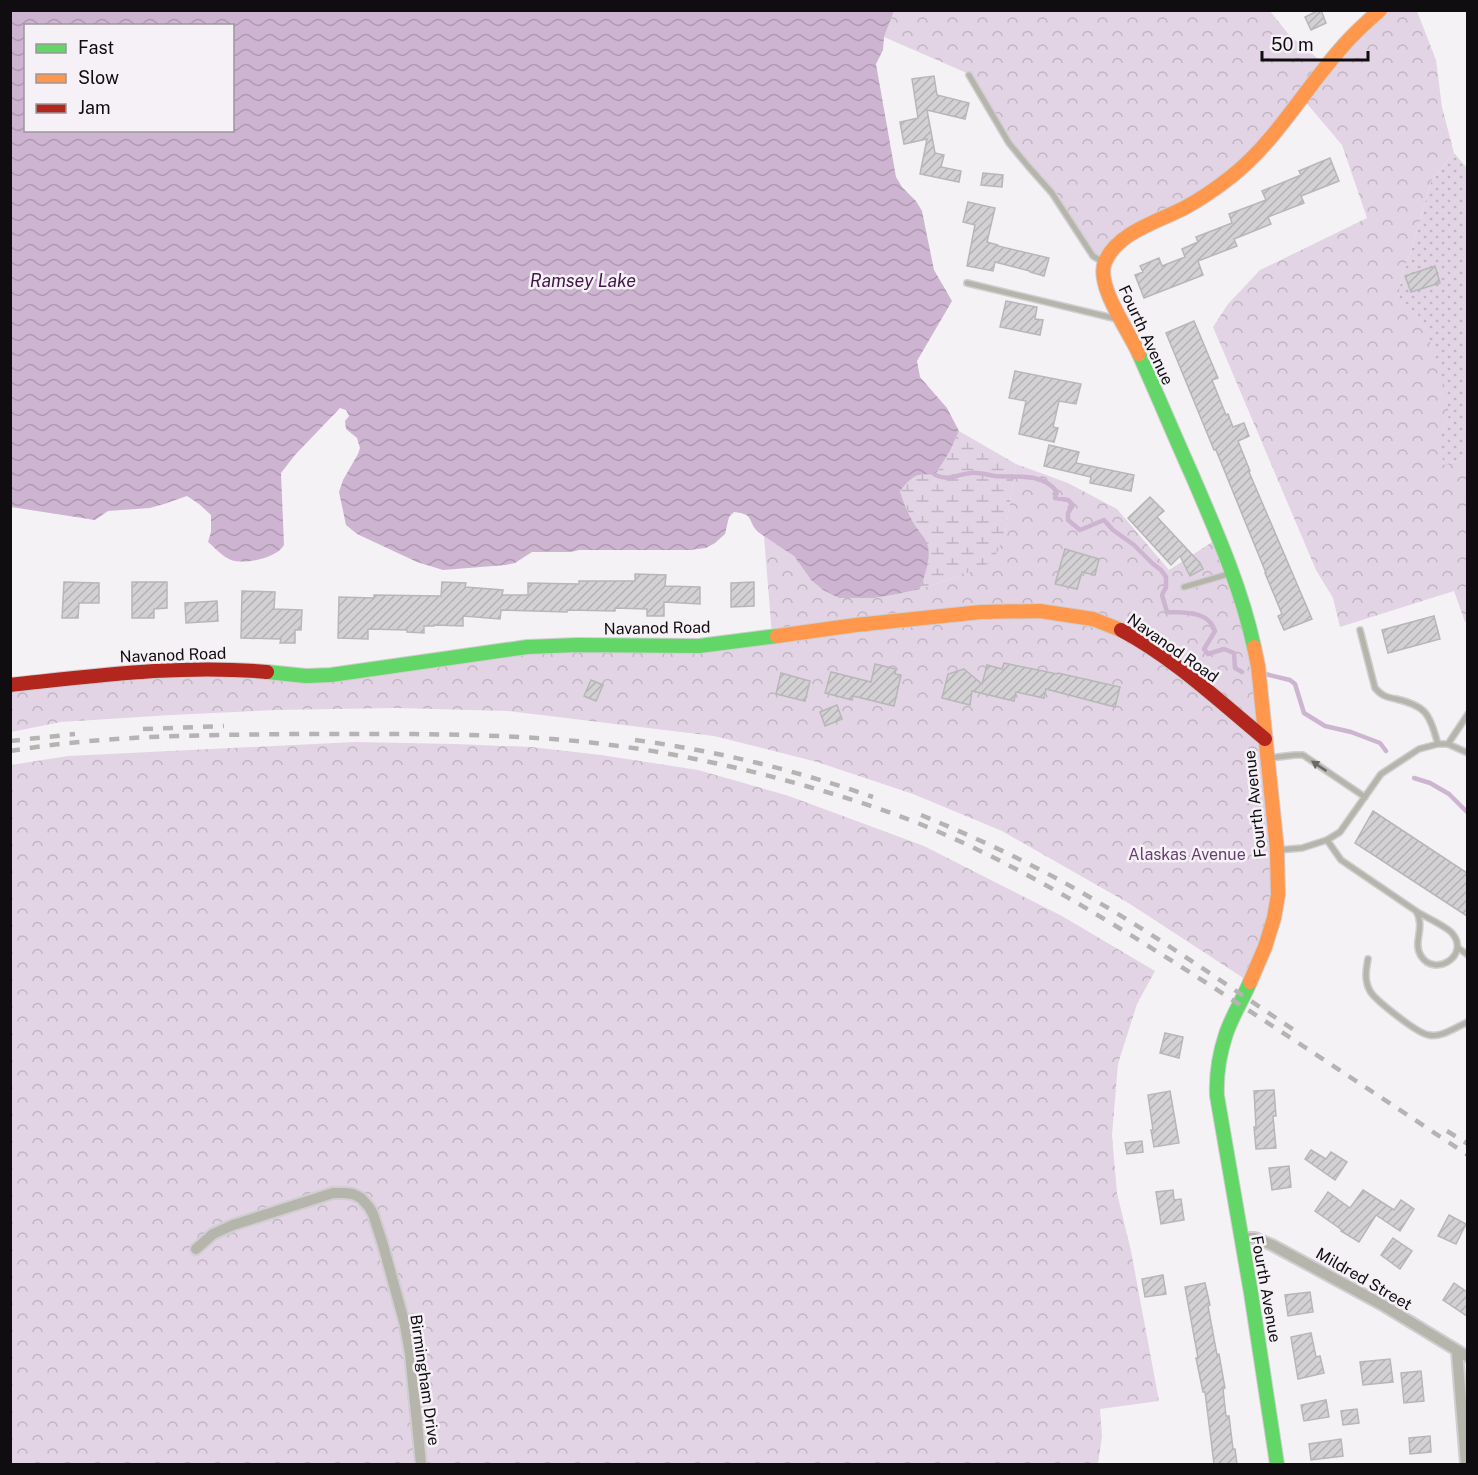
<svg xmlns="http://www.w3.org/2000/svg" width="1478" height="1475" viewBox="0 0 1478 1475" font-family="'Public Sans',sans-serif">
	<defs>
		<pattern id="grass-dots" width="8" height="8" patternUnits="userSpaceOnUse" patternTransform="scale(1.5)"><rect width="8" height="8" fill="#e2d4e4"/><path d="M2 2h.1M6 6h.1" fill="none" stroke="#c1b5c2" stroke-width="1.8" stroke-linecap="round"/></pattern>
		<pattern id="forest-crowns" width="20" height="18" patternUnits="userSpaceOnUse" patternTransform="scale(1.5)"><rect width="20" height="18" fill="#e2d4e4"/><path d="M2 6a3 3 0 1 1 6 0M12 15a3 3 0 1 1 6 0" fill="none" stroke="#c1b5c2"/></pattern>
		<pattern id="wetland-marsh" width="20" height="14" patternUnits="userSpaceOnUse" patternTransform="scale(1.5)"><rect width="20" height="14" fill="#e2d4e4"/><path d="M1 5h8M5 5V1M11 12h8M15 12V8" fill="none" stroke="#c1b5c2"/></pattern>
		<pattern id="water-waves" width="16" height="10" patternUnits="userSpaceOnUse" patternTransform="scale(1.5)"><rect width="16" height="10" fill="#cdb4d1"/><path d="M0 5q4-4 8 0t8 0" fill="none" stroke="#af9ab2"/></pattern>
		<pattern id="building-hatch" width="6" height="6" patternUnits="userSpaceOnUse" patternTransform="scale(1.5)"><rect width="6" height="6" fill="#d3d1d3"/><path d="M-1 1l2-2M0 6l6-6M5 7l2-2" fill="none" stroke="#b4b2b4"/></pattern>
	</defs>
	<rect width="100%" height="100%" fill="#f5f2f6"/>
	<!-- grass -->
	<path fill="url(#grass-dots)" d="M1454,153l14,16 -1,288 -23,8 -7,-26 12,-24 -51,-118 4,-22 10,-27 19,-67z"/>
	<!-- forest -->
	<g fill="url(#forest-crowns)">
		<path d="M894,11h376l20,25 37,30 54,-55h36l19,49 6,47 12,46 -23,28 -19,67 -10,27 -4,22 24,22 22,64 5,32 -11,24 6,26 23,-8v164l-2,1 -11,-31 -114,36 -7,-29 -17,-28 -103,-243 15,-23 32,-34 107,-52 -25,-73 -39,-46 -53,63 -111,68 -34,33 -11,-8 -24,-37 -60,-76 -41,-68 -85,-37z"/>
		<path d="M1016,464l52,19 49,26 52,61 51,-33 29,84 30,256 -28,106 -121,-79 -128,-73 -89,-37 -96,-32 -103,-26 -207,-25 -111,-3 -120,2 -105,5 -110,7 -50,10v-48l98,-10 197,1 149,-19 317,-20 -8,-100 30,20 17,24 12,10 16,8h35l24,-4 22,-5 50,-17 35,-39z"/>
		<path d="M355,742l101,2 75,3 70,8 97,15 91,26 135,50 138,70 93,55 -18,33 -19,60 -6,71 5,58 14,58 28,150 -59,8 2,27 -4,28h-1087v-699l57,-9z"/>
	</g>
	<!-- wetland -->
	<path fill="url(#wetland-marsh)" d="M959,431l57,33 -11,69 -6,16 -8,13 -21,10 -50,17 8,-27 -5,-26 -9,-12 -12,-24 -2,-9c13,-15 14,-18 35,-16l15,-24z"/>
	<!-- water -->
	<path fill="url(#water-waves)" fill-rule="evenodd" d="M10,11h884l-10,26 -1,13 -7,14 20,113 6,10 14,14 6,10 12,59 18,31 -35,60 3,16 27,31 12,23 -9,20 -15,24c-21,-2 -22,1 -35,16 3,11 8,22 13,31 5,9 13,15 15,25 3,13 -4,30 -8,42l-22,5 -24,4h-35l-16,-8 -12,-10 -17,-24 -36,-24c-11,-11 -3,-18 -24,-20l-5,5 -4,17 -10,9 -9,5 -16,2h-111l-8,2h-39l-17,11 -9,2 -63,5 -26,-8 -60,-28 -11,-9 -7,-33 4,-12 15,-26 2,-6 -3,-10 -11,-9 -1,-8 4,-5 -3,-6 -6,-2 -45,47 -14,18 3,72c-7,13 -39,20 -53,15 -8,-3 -16,-12 -23,-18l3,-10v-17l-12,-11 -12,-8 -23,8 -14,4 -42,3 -13,9 -84,-13zM26,26h206v104h-206z"/>
	<g fill="none" stroke-linecap="round" stroke-linejoin="round">
		<!-- stream -->
		<g stroke="#cdb4d1" stroke-width="4.5">
			<path d="M935,475c16,7 21,-1 36,-2 8,-1 16,2 24,3 21,2 48,-4 62,16l-2,6 13,2 5,5 -5,8v7l12,10 24,-10 9,10 21,15 19,19 8,6 5,7v10l-4,8 5,17c18,1 41,-2 48,19l-11,18 4,5 16,-5 10,4 1,15 7,4"/>
			<path d="M1265,674l25,6 5,4 9,29 21,13 26,6 29,11 6,8"/>
			<path d="M1414,778l16,5 19,11 19,19"/>
		</g>
	</g>
	<!-- building -->
	<g fill="url(#building-hatch)" stroke="#b7b6b8" stroke-width="1.5">
		<path d="M1319,10h2l5,13 -15,7 -6,-13z"/>
		<path d="M934,76l3,19 32,8 -4,16 -38,-9 8,43 9,2 -3,12 20,4 -2,11 -39,-8 7,-35 -23,5 -4,-22 18,-4 -6,-39z"/>
		<path d="M1330,158l9,23 -38,15 3,7 -36,14 3,7 -37,15 3,7 -39,15 5,14 -59,23 -9,-23 8,-3 -3,-6 19,-8 3,8 23,-9 -3,-8 16,-7 -2,-5 36,-14 -3,-9 37,-14 -4,-9 39,-16 -2,-4z"/>
		<path d="M983,173l20,2 -1,12 -21,-2z"/>
		<path d="M968,202l27,6 -8,34 11,3v1l51,12 -5,18 -14,-4v-1l-35,-9 -2,9 -26,-5 8,-41 -12,-3z"/>
		<path d="M1435,266l5,17 -29,9 -6,-16z"/>
		<path d="M1006,301l31,6 -2,12 8,1 -3,15 -40,-8z"/>
		<path d="M1194,321l24,57 -6,2 14,35 2,-1 5,13 11,-4 5,13 -11,5 12,30 -1,1 63,147 -28,11 -6,-14 4,-2 -17,-41h1l-50,-123h-2l-48,-117z"/>
		<path d="M1015,371l66,13 -5,20 -17,-3 -6,26 5,1 -4,14 -35,-8 7,-33 -17,-3z"/>
		<path d="M1049,445l30,7 -3,11 58,12 -3,16 -41,-8 1,-6 -47,-11z"/>
		<path d="M1150,497l14,14 -7,6 43,46 3,6 -13,7 -10,-20 -9,9 -43,-47z"/>
		<path d="M1065,549l34,10 -4,16 -13,-3 -5,17 -22,-5z"/>
		<path d="M635,574l31,1 -1,11 35,1v17l-36,-2v14h-17v-7l-32,-1v3l-48,-1v2l-66,-2 -1,9 -37,-3v10l-29,-1v1h-10v7l-17,-1v-2l-39,-1v10l-30,-1 1,-41 35,1v-3l67,1 1,-14 24,1 -1,4 38,3 -1,5h26v-12l51,1v-3h56z"/>
		<path d="M64,582l35,1v20h-20l-1,15h-16z"/>
		<path d="M132,582h35v26l-13,1v9h-22z"/>
		<path d="M754,582v24l-23,1v-24z"/>
		<path d="M242,591l33,1 -1,17 28,1 -1,20h-6v13h-15l1,-4 -40,-1z"/>
		<path d="M217,601l1,20 -32,2 -1,-20z"/>
		<path d="M1434,616l6,23 -52,14 -6,-23z"/>
		<path d="M1004,663l53,11 1,-1 62,14 -5,20 -69,-18 -2,9 -28,-6 -2,9 -42,-10 -2,14 -28,-7 6,-24 16,-5 18,15 5,-19 15,4z"/>
		<path d="M875,664l21,5 -1,5 6,1 -7,31 -41,-10 -1,4 -27,-7 6,-21 40,10z"/>
		<path d="M781,673l29,8 -5,20 -29,-7z"/>
		<path d="M591,680l12,5 -7,16 -12,-5z"/>
		<path d="M837,705l5,14 -17,7 -5,-14z"/>
		<path d="M1373,811l94,62v43l-112,-73z"/>
		<path d="M1165,1033l18,4 -4,21 -19,-5z"/>
		<path d="M1274,1090l2,26h-3l3,32 -20,1 -2,-22h2l-2,-36z"/>
		<path d="M1170,1091l9,52 -25,4 -3,-17h2l-5,-35z"/>
		<path d="M1142,1141l1,11 -16,2 -2,-11z"/>
		<path d="M1311,1150l15,9 5,-7 16,10 -12,18 -30,-21z"/>
		<path d="M1289,1166l2,21 -19,3 -3,-22z"/>
		<path d="M1173,1190l1,10 7,-1 3,21 -23,4 -5,-32z"/>
		<path d="M1363,1190l31,20 7,-10 13,9 -14,22 -24,-16 -17,27 -18,-11 1,-1 -27,-19 13,-19 22,16z"/>
		<path d="M1449,1215l17,9 -10,20 -18,-8z"/>
		<path d="M1393,1238l19,13 -12,18 -19,-14z"/>
		<path d="M1163,1275l3,19 -21,3 -3,-18z"/>
		<path d="M1205,1283l5,22 -2,1 9,49 2,-1 6,34 -2,1 3,27h3l4,33h2l2,15h-23l-9,-72h-2l-7,-34h2l-13,-71z"/>
		<path d="M1454,1283l13,9v24l-24,-16z"/>
		<path d="M1310,1292l3,20 -25,4 -3,-21z"/>
		<path d="M1311,1333l5,24 4,-1 4,17 -26,6 -7,-42z"/>
		<path d="M1390,1359l3,23 -30,3 -3,-23z"/>
		<path d="M1421,1371l3,30 -20,2 -3,-30z"/>
		<path d="M1326,1400l3,17 -25,4 -3,-16z"/>
		<path d="M1357,1409l2,14 -16,2 -2,-14z"/>
		<path d="M1430,1436l1,16 -21,2 -1,-16z"/>
		<path d="M1341,1439l2,17 -32,4 -2,-16z"/>
	</g>
	<g fill="none" stroke-linecap="round" stroke-linejoin="round">
		<!-- lane casing -->
		<g stroke="#d0ced0" stroke-width="8">
			<g id="lane">
				<path d="M969,75l40,68 19,23 24,27 41,63 10,6"/>
				<path d="M967,283l150,36"/>
				<path d="M1184,587l48,-14"/>
				<path d="M1360,630l15,58c7,8 11,9 21,11 31,7 33,15 42,45"/>
				<path d="M1448,744l20,-30"/>
				<path d="M1269,758l26,-3h8l62,42"/>
				<path d="M1327,840l14,20 75,51c10,17 -4,31 5,45 14,22 50,-1 31,-23 -6,-7 -27,-16 -36,-22"/>
				<path d="M1278,850l24,-2 25,-8 13,-8 41,-58 38,-25 19,-5h10l20,9"/>
				<path d="M1458,948l10,7"/>
				<path d="M1368,959c-2,11 -4,21 2,32 5,9 48,43 59,44 12,3 27,-8 39,-13"/>
			</g>
		</g>
		<!-- street casing -->
		<g stroke="#d0ced0" stroke-width="14">
			<g id="street">
				<path d="M1241,1238h14l17,7 109,59 87,53"/>
				<path d="M196,1249l17,-15 20,-9 100,-32h11l9,1 8,4 8,9 4,7 10,31 22,80 5,28 11,111"/>
				<path d="M1457,1352l9,112"/>
			</g>
		</g>
		<!-- fast casing -->
		<g stroke="#d0ced0" stroke-width="16">
			<g id="fast">
				<path d="M1139,354c18,40 35,81 53,121 24,56 49,112 62,172"/>
				<path d="M267,672l39,4 25,-1 196,-28 50,-2 122,1 78,-10"/>
				<path d="M1250,982c-7,17 -18,34 -24,52 -7,21 -10,41 -9,62l34,197 26,171"/>
			</g>
		</g>
		<!-- slow casing -->
		<g stroke="#d0ced0" stroke-width="16">
			<g id="slow">
				<path d="M1139,354c-10,-23 -44,-69 -34,-92 12,-30 55,-41 81,-55 15,-8 32,-20 46,-31 45,-36 73,-88 112,-131 11,-13 24,-24 36,-35"/>
				<path d="M777,636l79,-11 125,-13 59,-1 53,8 28,11"/>
				<path d="M1250,982l15,-35 9,-29 4,-23 -1,-45 -19,-184 -4,-19"/>
			</g>
		</g>
		<!-- jam casing -->
		<g stroke="#d0ced0" stroke-width="16">
			<g id="jam">
				<path d="M1121,630c53,28 98,71 144,109"/>
				<path d="M10,685c85,-9 172,-21 257,-13"/>
			</g>
		</g>
		<!-- lane -->
		<use href="#lane" stroke="#b5b5ab" stroke-width="5"/>
		<!-- street -->
		<use href="#street" stroke="#b5b5ab" stroke-width="10"/>
		<!-- fast -->
		<use href="#fast" stroke="#63d668" stroke-width="14"/>
		<!-- slow -->
		<use href="#slow" stroke="#ff974d" stroke-width="14"/>
		<!-- jam -->
		<use href="#jam" stroke="#b3261e" stroke-width="14"/>
		<!-- rail -->
		<g stroke="#b5b4b2" stroke-width="4.5" stroke-dasharray="10 10" stroke-linecap="butt">
			<path d="M143,729l81,-3"/>
			<path d="M635,740c82,11 160,30 238,57"/>
			<path d="M10,741l65,-7"/>
			<path d="M10,751c96,-16 193,-16 290,-17 79,0 157,-1 236,4 91,5 182,23 270,48 45,13 90,27 133,46 94,41 180,95 266,150 88,57 175,115 263,173"/>
			<path d="M921,815c61,25 120,53 177,87 68,40 133,86 199,130"/>
			<path d="M1447,1131l21,13"/>
		</g>
	</g>
	<!-- one-way arrows -->
	<defs><path id="oneway-solid" d="M-6-.8H1V-3.2L6.5 0L1 3.2V.8H-6Z" transform="scale(1.5)"/></defs>
	<use fill="#6a6965" href="#oneway-solid" transform="translate(1319 766) rotate(-146)"/>
	<g text-anchor="middle" dominant-baseline="central" stroke-width="5" stroke-linejoin="round" paint-order="stroke">
		<!-- street labels -->
		<g font-size="16" fill="#0f0d0f" stroke="#f6f1f7">
			<text transform="translate(1146 335) rotate(65)">Fourth Avenue</text>
			<text transform="translate(657 628) rotate(-1)">Navanod Road</text>
			<text transform="translate(1173 648) rotate(35)">Navanod Road</text>
			<text transform="translate(173 655) rotate(-2)">Navanod Road</text>
			<text transform="translate(1255 804) rotate(-96)">Fourth Avenue</text>
			<text transform="translate(1364 1279) rotate(30)">Mildred Street</text>
			<text transform="translate(1266 1289) rotate(80)">Fourth Avenue</text>
			<text transform="translate(425 1380) rotate(82)">Birmingham Drive</text>
		</g>
		<!-- park labels -->
		<g font-size="16" fill="#683d70" stroke="#f6f1f7">
			<text x="1187" y="854">Alaskas Avenue</text>
		</g>
		<!-- water labels -->
		<g font-size="18" font-style="italic" fill="#411748" stroke="#f6f1f7">
			<text x="583" y="280">Ramsey Lake</text>
		</g>
	</g>
	<!-- border -->
	<rect width="1478" height="1475" fill="none" stroke="#0f0d0f" stroke-width="24"/>
	<!-- legend -->
	<rect x="24" y="24" width="210" height="108" fill="#f6f1f7" stroke="#9a969a" stroke-width="1.5"/>
	<rect x="36" y="44" width="30" height="9" fill="#63d668" stroke="#9a969a" stroke-width="1.5"/>
	<text x="78" y="54" font-size="18" fill="#0f0d0f">Fast</text>
	<rect x="36" y="74" width="30" height="9" fill="#ff974d" stroke="#9a969a" stroke-width="1.5"/>
	<text x="78" y="84" font-size="18" fill="#0f0d0f">Slow</text>
	<rect x="36" y="104" width="30" height="9" fill="#b3261e" stroke="#9a969a" stroke-width="1.5"/>
	<text x="78" y="114" font-size="18" fill="#0f0d0f">Jam</text>
	<!-- scale -->
	<path d="M1262 51v9h106v-9" fill="none" stroke="#0f0d0f" stroke-width="3"/>
	<text x="1271" y="51" font-size="18" fill="#0f0d0f" stroke="#f6f1f7" stroke-width="4.5" paint-order="stroke">50 m</text>
</svg>
